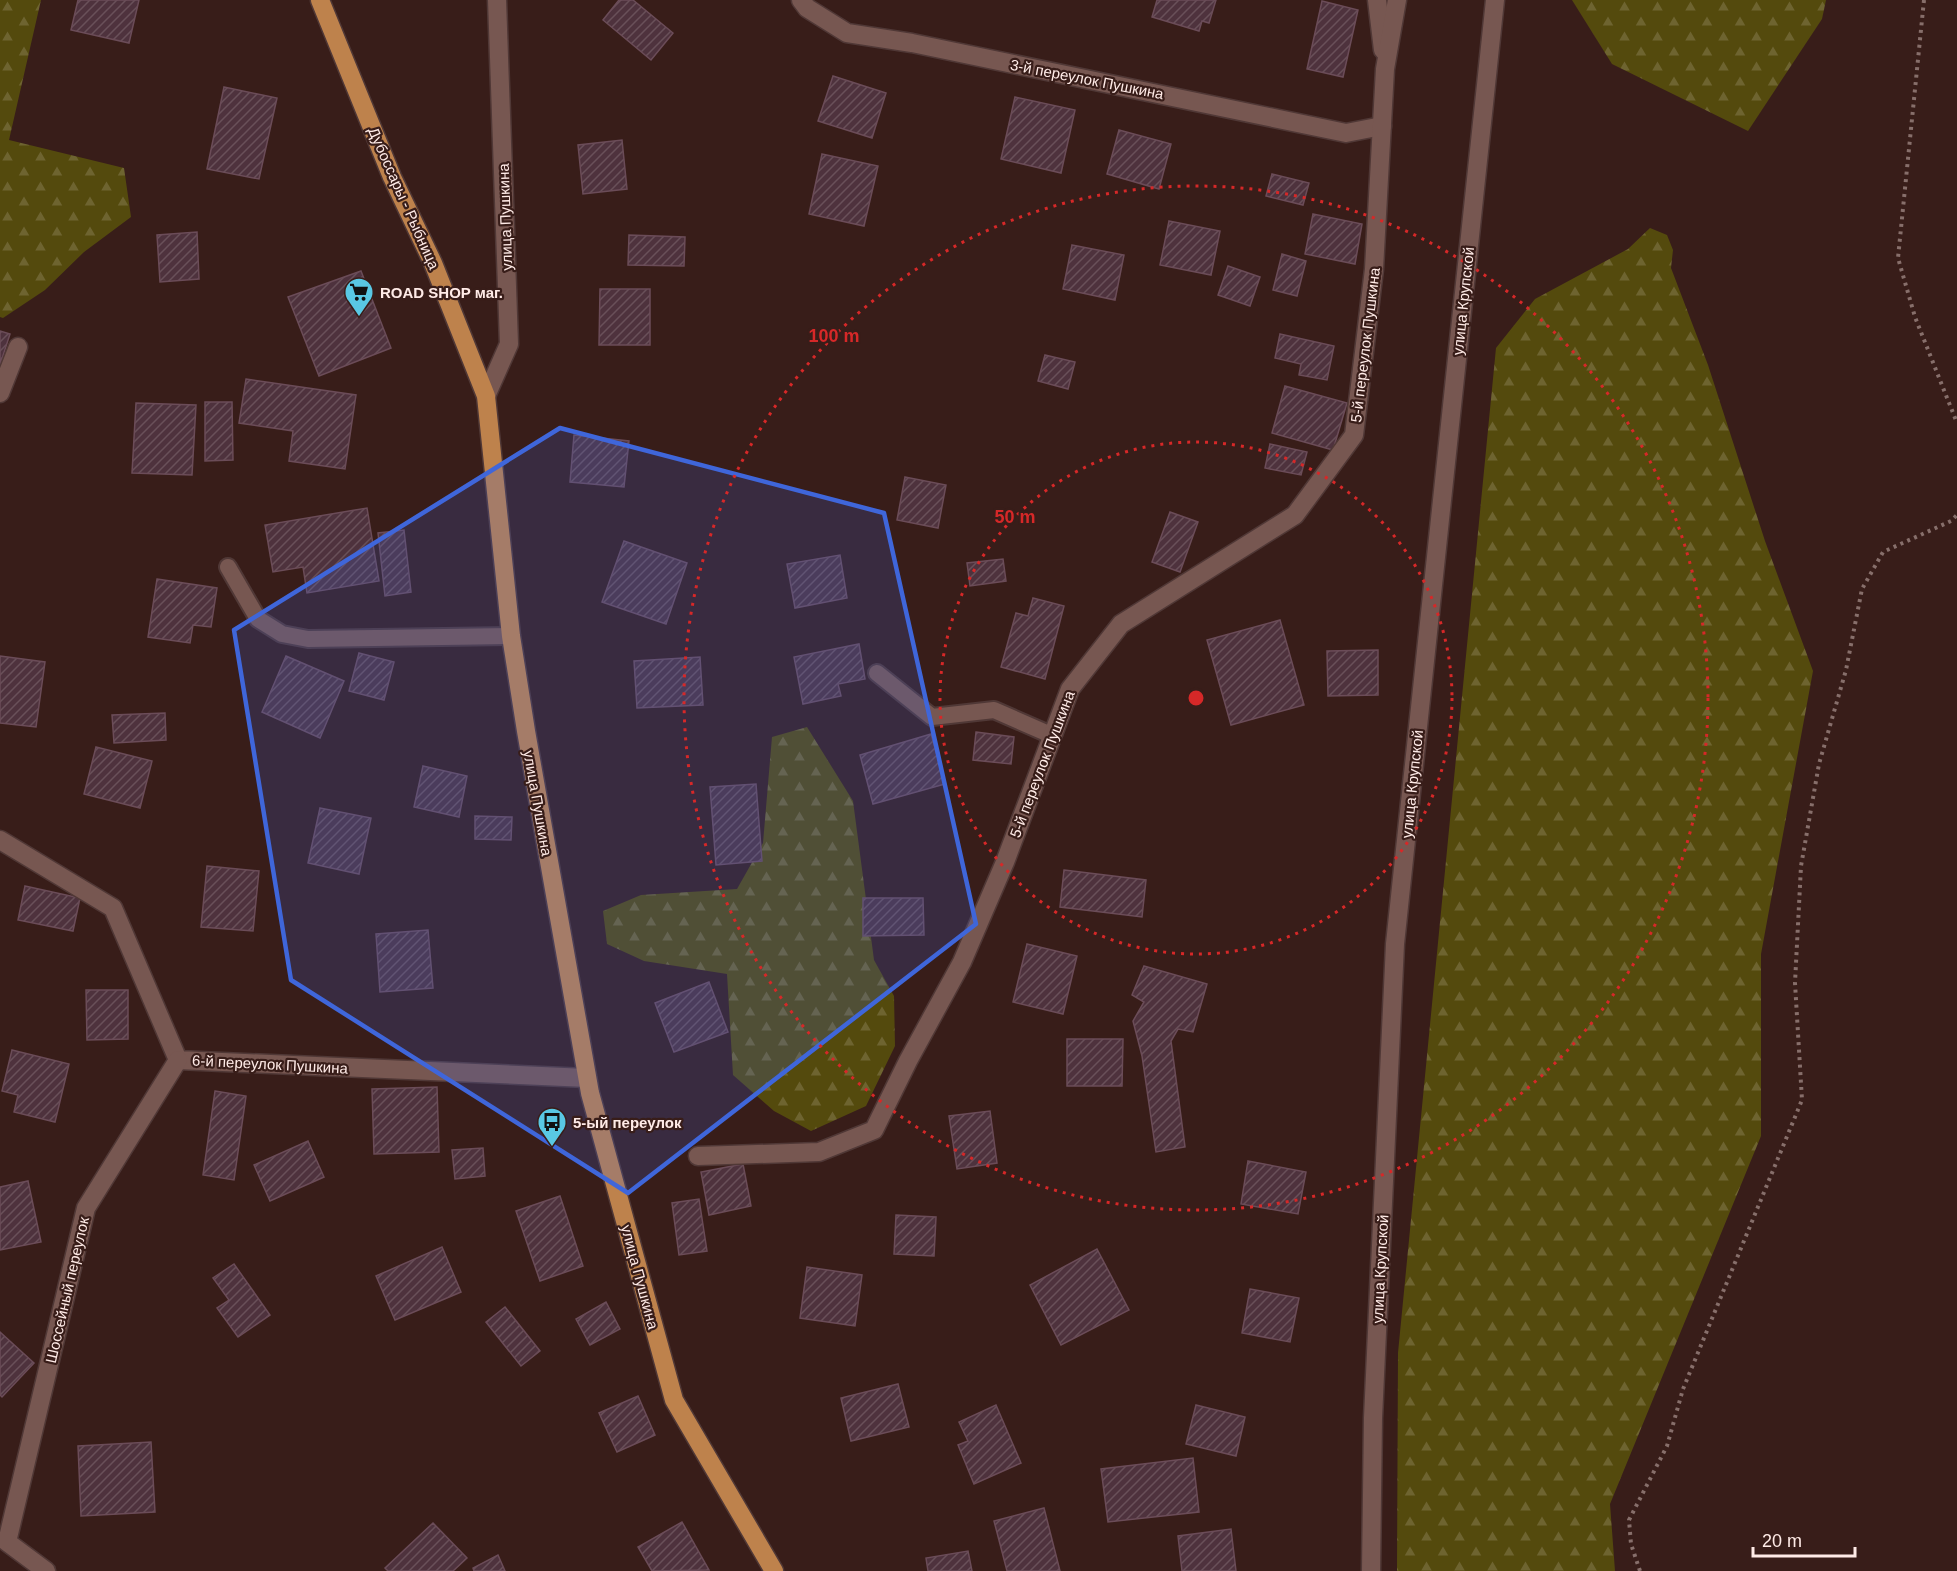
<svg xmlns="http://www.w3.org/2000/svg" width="1957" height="1571" viewBox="0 0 1957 1571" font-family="Helvetica,sans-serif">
	<defs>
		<pattern id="forest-firs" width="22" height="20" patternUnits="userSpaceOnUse" patternTransform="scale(1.5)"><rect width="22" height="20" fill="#544a0d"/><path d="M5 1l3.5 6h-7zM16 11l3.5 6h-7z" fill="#6e6430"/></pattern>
		<pattern id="building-hatch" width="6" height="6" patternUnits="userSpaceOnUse" patternTransform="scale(1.5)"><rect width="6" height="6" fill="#4e323d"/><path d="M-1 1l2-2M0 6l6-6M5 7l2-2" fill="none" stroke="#695059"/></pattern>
	</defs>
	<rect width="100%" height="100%" fill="#381d19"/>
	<!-- forest -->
	<g fill="url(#forest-firs)">
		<path d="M0,0h41l-32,140 115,28 7,49 -47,35 -39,38 -42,28 -3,-1z"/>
		<path d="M1572,0h254l-4,19 -74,112 -136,-67z"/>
		<path d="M1650,228l17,7 6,15 -2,18 37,97 57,176 48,130 -52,283v182l-151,368 5,67h-218l1,-218 98,-1005 39,-49 93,-50z"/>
		<path d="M807,727l46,74 21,159 20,36 1,50 -29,60 -55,25 -37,-20 -41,-36 -6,-101 -83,-13 -37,-17 -4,-33 38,-16 96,-6 26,-46 9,-106z"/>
	</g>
	<!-- building -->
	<g fill="url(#building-hatch)" stroke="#6b4c58" stroke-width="1.5">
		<path d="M78,0h61l-10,43 -58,-13z"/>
		<path d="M619,0h14l40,33 -22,27 -48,-40z"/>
		<path d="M1157,0h59l-7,23 -7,-2 -3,10 -47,-14z"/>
		<path d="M1322,1l36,9 -15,67 -36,-8z"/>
		<path d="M833,76l53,17 -14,45 -54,-17z"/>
		<path d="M224,87l53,11 -18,81 -52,-10z"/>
		<path d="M1015,97l60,13 -14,63 -60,-14z"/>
		<path d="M1119,130l52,14 -12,45 -52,-15z"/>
		<path d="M622,140l5,49 -44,5 -5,-49z"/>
		<path d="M822,154l56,12 -14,60 -55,-12z"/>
		<path d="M1272,174l37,9 -6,22 -37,-9z"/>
		<path d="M1313,214l49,10 -7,40 -50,-10z"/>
		<path d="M1169,221l51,10 -9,44 -51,-10z"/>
		<path d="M197,232l2,47 -39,3 -3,-47z"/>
		<path d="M629,235l56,2 -1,29 -56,-1z"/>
		<path d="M1072,245l52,10 -9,45 -52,-11z"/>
		<path d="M1282,254l24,7 -9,35 -24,-6z"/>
		<path d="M1228,266l32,11 -10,29 -32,-11z"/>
		<path d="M361,271l30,77 -72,28 -31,-79z"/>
		<path d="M600,289h50v56h-51z"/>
		<path d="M0,331l10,3 -10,31z"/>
		<path d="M1280,334l54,12 -7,34 -28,-5 2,-11 -26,-6z"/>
		<path d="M1045,355l30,7 -7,27 -30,-8z"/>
		<path d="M246,379l110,16 -11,74 -56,-8 4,-30 -54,-8z"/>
		<path d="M1285,386l62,17 -14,47 -61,-17z"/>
		<path d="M205,402h27l1,58 -28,1z"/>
		<path d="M136,403l60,2 -4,70 -60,-2z"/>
		<path d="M574,435l55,6 -5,46 -54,-5z"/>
		<path d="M1270,444l37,8 -6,23 -36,-7z"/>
		<path d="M905,477l41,8 -8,43 -41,-8z"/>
		<path d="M367,508l12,73 -72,12 -4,-26 -30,5 -8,-47z"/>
		<path d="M1170,512l28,10 -18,50 -28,-10z"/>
		<path d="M404,530l7,62 -26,4 -7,-63z"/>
		<path d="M624,541l63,22 -21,61 -64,-22z"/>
		<path d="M840,555l7,43 -52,10 -8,-44z"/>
		<path d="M1003,559l3,22 -36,5 -3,-23z"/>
		<path d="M157,579l60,9 -6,39 -18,-2 -3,18 -42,-6z"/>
		<path d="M1033,598l31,8 -19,73 -44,-12 15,-54 12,3z"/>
		<path d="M1280,620l24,85 -73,20 -24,-85z"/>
		<path d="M859,644l6,35 -27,5 3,12 -38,8 -9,-47z"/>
		<path d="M1378,650v45l-50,1 -1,-45z"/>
		<path d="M359,653l35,9 -10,38 -35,-9z"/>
		<path d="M0,656l45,6 -9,65 -36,-4z"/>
		<path d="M286,656l58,25 -24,57 -58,-26z"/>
		<path d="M700,657l3,48 -66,3 -3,-47z"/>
		<path d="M165,713l1,27 -52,3 -2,-28z"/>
		<path d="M976,732l38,5 -3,27 -38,-4z"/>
		<path d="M931,734l14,50 -72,20 -13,-49z"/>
		<path d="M96,747l56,14 -12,47 -56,-14z"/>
		<path d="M423,766l44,10 -8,41 -45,-10z"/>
		<path d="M756,784l6,77 -46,4 -6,-78z"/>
		<path d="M320,808l51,10 -12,56 -51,-11z"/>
		<path d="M475,816l37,1 -1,23 -36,-1z"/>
		<path d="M207,866l52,5 -6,60 -52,-4z"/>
		<path d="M1064,870l82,10 -4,37 -82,-10z"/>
		<path d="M25,886l55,12 -7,33 -55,-11z"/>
		<path d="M863,898h60l1,37 -61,1z"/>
		<path d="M428,930l5,58 -53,4 -4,-58z"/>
		<path d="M1027,944l50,12 -14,58 -50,-12z"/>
		<path d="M1144,966l63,18 -14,48 -15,-3 -7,12 14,106 -29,5 -14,-96 -9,-35 11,-19 -12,-7z"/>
		<path d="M709,982l19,50 -54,20 -19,-49z"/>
		<path d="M86,990h42v49l-41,1z"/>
		<path d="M1067,1039h56l-1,47h-55z"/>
		<path d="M12,1050l57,14 -14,58 -41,-10 4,-17 -16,-4z"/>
		<path d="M437,1087l2,65 -65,2 -2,-65z"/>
		<path d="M215,1091l31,5 -12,84 -31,-5z"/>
		<path d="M990,1111l7,52 -40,6 -8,-53z"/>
		<path d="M308,1141l16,36 -54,24 -16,-36z"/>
		<path d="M483,1148l2,28 -30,3 -3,-29z"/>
		<path d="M1248,1161l58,11 -8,42 -57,-10z"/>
		<path d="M743,1164l8,42 -42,9 -8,-43z"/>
		<path d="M28,1181l13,61 -41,8v-63z"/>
		<path d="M560,1196l23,70 -43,15 -24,-70z"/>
		<path d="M699,1199l8,52 -28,4 -7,-52z"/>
		<path d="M896,1215l40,2 -2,39 -40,-2z"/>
		<path d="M442,1247l19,45 -66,28 -19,-44z"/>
		<path d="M1097,1249l32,61 -68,35 -31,-60z"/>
		<path d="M234,1264l36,51 -32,22 -21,-29 12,-8 -16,-22z"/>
		<path d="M807,1267l55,8 -7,51 -55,-8z"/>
		<path d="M1250,1289l49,9 -9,44 -48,-9z"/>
		<path d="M606,1302l14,27 -30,16 -14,-26z"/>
		<path d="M505,1307l35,44 -19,15 -35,-44z"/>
		<path d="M0,1332l34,31 -32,34 -2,-2z"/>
		<path d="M898,1384l11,43 -58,14 -10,-43z"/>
		<path d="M638,1396l17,39 -38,17 -18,-39z"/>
		<path d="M996,1405l25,58 -47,21 -16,-39 10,-4 -9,-19z"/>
		<path d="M1196,1405l49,12 -9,39 -50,-12z"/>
		<path d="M151,1442l4,70 -74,4 -3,-70z"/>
		<path d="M1193,1458l6,54 -91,10 -7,-53z"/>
		<path d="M1044,1508l16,63h-53l-13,-50z"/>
		<path d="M682,1522l27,48 -57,1 -14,-24z"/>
		<path d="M433,1523l34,35 -14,13h-65l-3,-3z"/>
		<path d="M1231,1529l5,42h-54l-4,-35z"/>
		<path d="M968,1551l4,20h-44l-2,-13z"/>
		<path d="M498,1555l7,16h-31l-1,-3z"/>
	</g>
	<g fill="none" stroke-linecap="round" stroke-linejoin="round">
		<!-- service casing -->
		<g stroke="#503836" stroke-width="20">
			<g id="service">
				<path d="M228,567l30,52 24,15 26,5 203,-3"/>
				<path d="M877,673l55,44 62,-7 57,25"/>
			</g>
		</g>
		<!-- minor casing -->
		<g stroke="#503836" stroke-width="21">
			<g id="minor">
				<path d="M801,0l6,8 40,25 65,10 434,90 36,-7"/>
				<path d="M1377,0l6,50"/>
				<path d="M0,393l18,-46"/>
				<path d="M0,840l113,68 65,152 409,18"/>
				<path d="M698,1156l121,-4 55,-22 34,-69 54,-99 43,-100 65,-173 51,-65 174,-109 59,-80 20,-166 11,-200 12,-69"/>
				<path d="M46,1571l-39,-29 79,-334 92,-148"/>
			</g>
		</g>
		<!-- tertiary casing -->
		<g stroke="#503836" stroke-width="21">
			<g id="tertiary">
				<path d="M486,396l23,-52 -12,-344"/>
				<path d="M1371,1571l2,-153 22,-474 100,-944"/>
			</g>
		</g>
		<!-- trunk casing -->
		<g stroke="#503836" stroke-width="21">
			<path id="trunk" d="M320,0l72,177 41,86 53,133 25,240 15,95 64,362 84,307 100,171"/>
		</g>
		<!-- path -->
		<g stroke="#876f6b" stroke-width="4" stroke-dasharray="3 4.5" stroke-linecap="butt">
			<path d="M1924,0l-26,258 17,59 42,106"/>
			<path d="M1640,1571l-9,-27 -2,-24 38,-74 16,-57 119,-289 -7,-117 6,-117 18,-102 27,-94 16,-81 21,-37 68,-31 6,-6"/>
		</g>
		<!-- service -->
		<use href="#service" stroke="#775751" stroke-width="16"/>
		<!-- minor -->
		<use href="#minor" stroke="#775751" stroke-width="18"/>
		<!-- tertiary -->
		<use href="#tertiary" stroke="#775751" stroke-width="18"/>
		<!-- trunk -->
		<use href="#trunk" stroke="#be824c" stroke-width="18"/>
	</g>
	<!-- marked area -->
	<path fill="#3f66da" fill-opacity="0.2" stroke="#3f66da" stroke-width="4.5" stroke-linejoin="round" d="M560,428l324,85 92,411 -348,269 -337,-213 -57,-350z"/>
	<!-- distance rings -->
	<g fill="none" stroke="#d62828" stroke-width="3" stroke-dasharray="3 6">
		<circle cx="1196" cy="698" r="256"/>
		<circle cx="1196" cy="698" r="512"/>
	</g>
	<!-- icons -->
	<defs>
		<g id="supermarket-pin" transform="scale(1.5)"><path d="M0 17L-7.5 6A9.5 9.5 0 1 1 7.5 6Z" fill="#59c8e4" stroke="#381d19"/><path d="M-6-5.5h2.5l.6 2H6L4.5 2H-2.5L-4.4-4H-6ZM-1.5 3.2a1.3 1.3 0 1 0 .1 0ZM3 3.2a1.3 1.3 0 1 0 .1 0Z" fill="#111"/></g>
		<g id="bus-pin" transform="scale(1.5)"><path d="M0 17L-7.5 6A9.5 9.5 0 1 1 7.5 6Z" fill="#59c8e4" stroke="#381d19"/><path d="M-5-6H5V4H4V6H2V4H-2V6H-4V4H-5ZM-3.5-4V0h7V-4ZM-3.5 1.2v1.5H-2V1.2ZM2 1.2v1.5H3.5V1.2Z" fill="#111"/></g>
	</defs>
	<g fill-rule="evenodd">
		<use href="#supermarket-pin" x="359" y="292"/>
		<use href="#bus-pin" x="552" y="1122"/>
	</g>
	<g text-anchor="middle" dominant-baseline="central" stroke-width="4.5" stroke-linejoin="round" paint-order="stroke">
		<!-- street labels -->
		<g font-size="15" fill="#ffebe7" stroke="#381d19">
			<text transform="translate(1087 79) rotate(11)">3-й переулок Пушкина</text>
			<text transform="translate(404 198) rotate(66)">Дубоссары - Рыбница</text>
			<text transform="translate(505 217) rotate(-92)">улица Пушкина</text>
			<text transform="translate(1463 301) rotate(-84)">улица Крупской</text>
			<text transform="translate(1365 345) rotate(-83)">5-й переулок Пушкина</text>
			<text transform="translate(1042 764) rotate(-69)">5-й переулок Пушкина</text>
			<text transform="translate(1412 784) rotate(-84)">улица Крупской</text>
			<text transform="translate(538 803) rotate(80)">улица Пушкина</text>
			<text transform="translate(270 1064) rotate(3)">6-й переулок Пушкина</text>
			<text transform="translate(1380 1269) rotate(-87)">улица Крупской</text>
			<text transform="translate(640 1277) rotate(75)">улица Пушкина</text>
			<text transform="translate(67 1290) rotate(-77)">Шоссейный переулок</text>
		</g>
		<!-- poi labels -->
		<g font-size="15" font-weight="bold" fill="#ffebe7" stroke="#381d19" text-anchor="start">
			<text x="380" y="292">ROAD SHOP маг.</text>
			<text x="573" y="1122">5-ый переулок</text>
		</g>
	</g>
	<circle cx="1196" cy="698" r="9" fill="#d62828" stroke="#381d19" stroke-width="3"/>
	<g font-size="18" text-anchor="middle" font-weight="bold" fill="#d62828" stroke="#381d19" stroke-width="4.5" stroke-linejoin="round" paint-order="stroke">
		<text x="834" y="342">100 m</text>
		<text x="1015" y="523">50 m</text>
	</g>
	<!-- scale -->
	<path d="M1753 1547v9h102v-9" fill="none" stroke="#ffebe7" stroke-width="3"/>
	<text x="1762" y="1547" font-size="18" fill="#ffebe7" stroke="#381d19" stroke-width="4.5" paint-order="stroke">20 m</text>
</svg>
